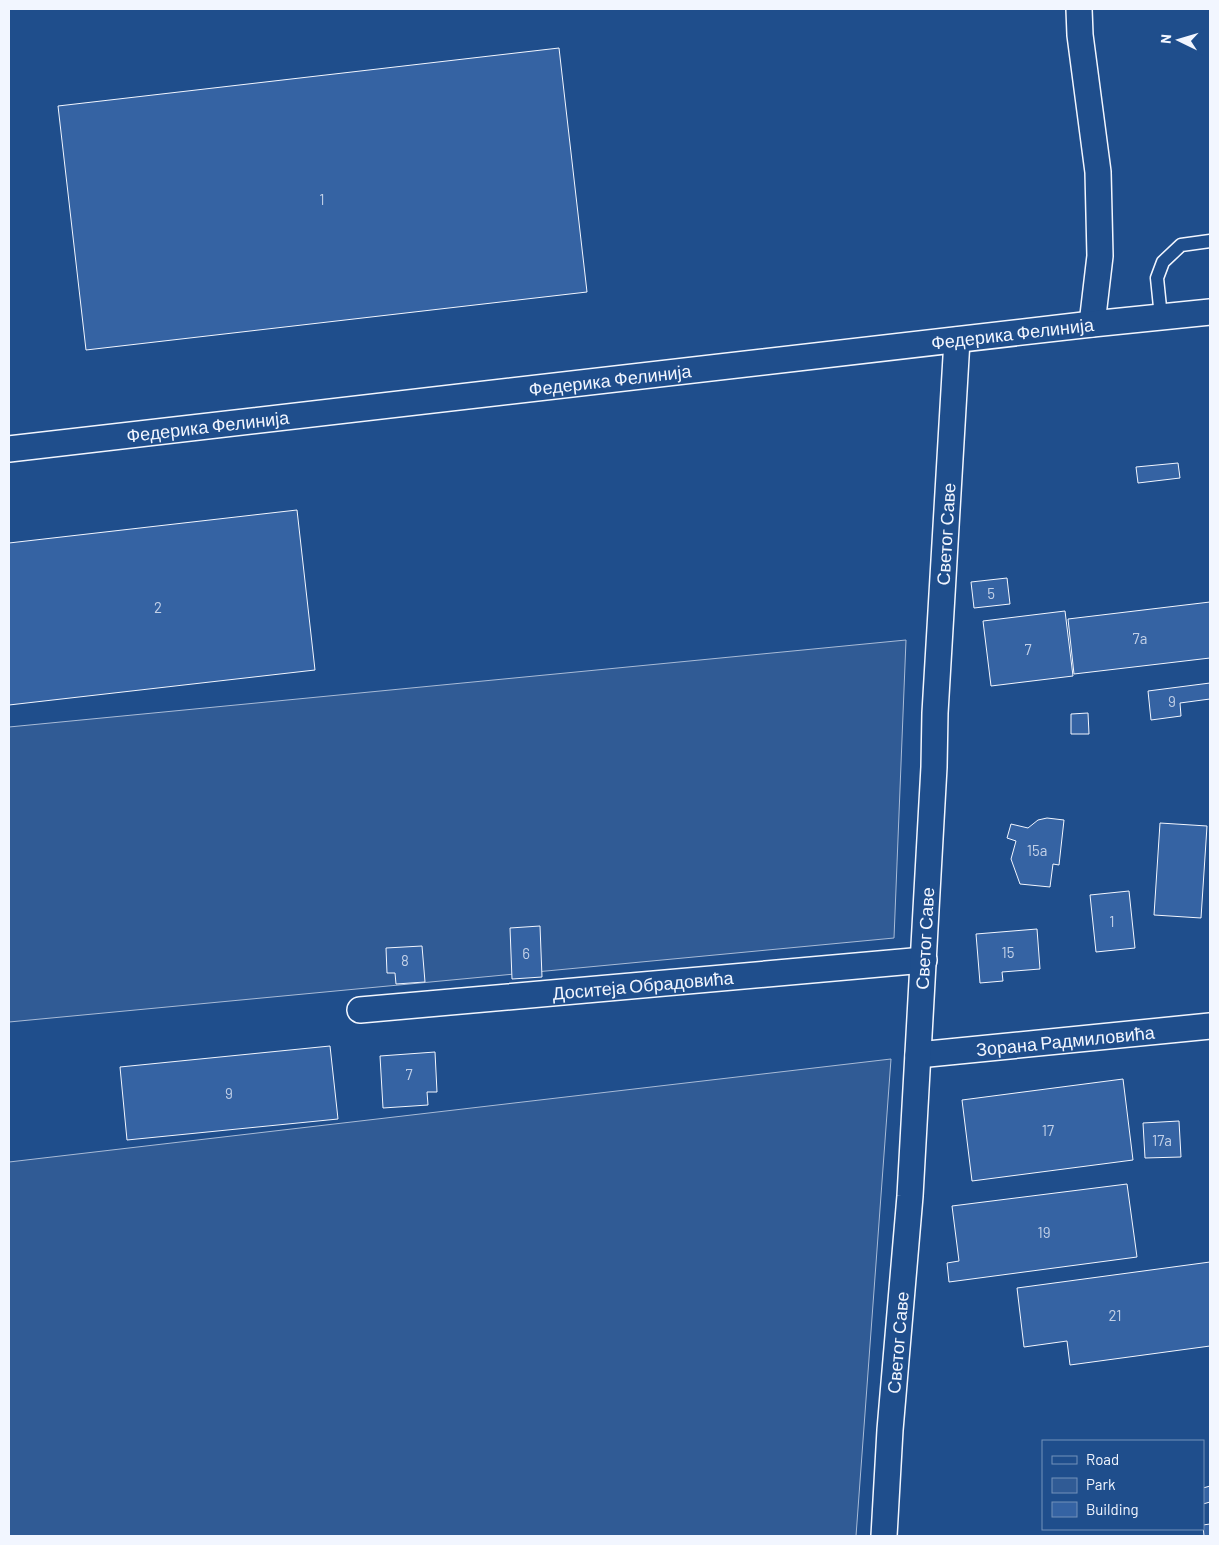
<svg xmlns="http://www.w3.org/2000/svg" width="1219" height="1545" viewBox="0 0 1219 1545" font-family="Barlow,sans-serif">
	<rect width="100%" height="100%" fill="#1f4e8c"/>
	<!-- green -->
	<g fill="#305b95" stroke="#a8bbd7">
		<path d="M906,640l-12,298 -885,84v-295z"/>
		<path d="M891,1059l-35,477h-847v-374z"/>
	</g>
	<!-- building -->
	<g fill="#3563a3" stroke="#f2f6ff">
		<path d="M559,48l28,244 -501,58 -28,-244z"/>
		<path d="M1178,463l2,15 -42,5 -2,-16z"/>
		<path d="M297,510l18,160 -306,35v-162z"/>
		<path d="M1007,578l3,26 -36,4 -3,-26z"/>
		<path d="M1210,602v56l-136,16 -6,-55z"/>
		<path d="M1065,611l8,65 -82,10 -8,-65z"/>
		<path d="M1210,683v16l-30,4 1,13 -30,4 -3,-29z"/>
		<path d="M1088,713l1,21h-18v-20z"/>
		<path d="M1047,818l17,2 -5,45 -6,-1 -3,23 -30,-3 -9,-25 5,-18 -9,-3 4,-14 17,4 10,-8z"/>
		<path d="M1160,823l47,3 -6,92 -47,-3z"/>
		<path d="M1129,891l6,57 -39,4 -6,-57z"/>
		<path d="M540,926l2,51 -30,2 -2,-51z"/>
		<path d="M1037,929l3,40 -38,3 1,9 -23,2 -4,-49z"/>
		<path d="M422,946l3,36 -29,2 -1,-11h-8l-1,-25z"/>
		<path d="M330,1046l8,73 -211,21 -7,-73z"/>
		<path d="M435,1052l2,40h-10l1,13 -45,3 -3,-52z"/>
		<path d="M1123,1079l10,81 -161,21 -10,-81z"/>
		<path d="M1179,1121l2,36 -36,1 -2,-35z"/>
		<path d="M1127,1184l10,73 -188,25 -2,-19 12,-2 -7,-55z"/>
		<path d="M1210,1262v84l-140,19 -3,-24 -43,6 -7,-59z"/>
		<path d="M1210,1486v16l-7,2v-16z"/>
		<path d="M1210,1524v12h-6l-1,-11z"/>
	</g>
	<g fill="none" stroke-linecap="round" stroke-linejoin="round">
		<!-- service casing -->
		<g stroke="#f2f6ff" stroke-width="15">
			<path id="service" d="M1161,317l-4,-39 6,-16 18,-17 29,-4"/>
		</g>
		<!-- minor casing -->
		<g stroke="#f2f6ff" stroke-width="28">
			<g id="minor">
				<path d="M1079,9l1,26 18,137 2,84 -8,68"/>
				<path id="s1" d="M9,449l1083,-125 118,-12"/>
				<path id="s2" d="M360,1010l564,-50"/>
				<path id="s3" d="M918,1055l292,-29"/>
				<path id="s4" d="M884,1536l6,-106 20,-234 24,-429 1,-54 22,-373"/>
			</g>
		</g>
		<!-- service -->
		<use href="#service" stroke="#1f4e8c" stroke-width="12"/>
		<!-- minor -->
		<use href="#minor" stroke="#1f4e8c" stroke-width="25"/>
	</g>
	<g text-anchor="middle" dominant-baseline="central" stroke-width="4" stroke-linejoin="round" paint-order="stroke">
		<!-- number labels -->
		<g font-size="15" fill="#c3d1e8">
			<text x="322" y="199">1</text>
			<text x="991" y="593">5</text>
			<text x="158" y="607">2</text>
			<text x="1140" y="638">7a</text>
			<text x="1028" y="649">7</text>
			<text x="1172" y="701">9</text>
			<text x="1037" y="850">15a</text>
			<text x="1112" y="921">1</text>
			<text x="1008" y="952">15</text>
			<text x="526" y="953">6</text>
			<text x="405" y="960">8</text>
			<text x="409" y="1074">7</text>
			<text x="229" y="1093">9</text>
			<text x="1048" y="1130">17</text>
			<text x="1162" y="1140">17a</text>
			<text x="1044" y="1232">19</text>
			<text x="1115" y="1315">21</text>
		</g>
		<!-- street labels -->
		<g font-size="18" fill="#f2f6ff" stroke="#1f4e8c">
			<text stroke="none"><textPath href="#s1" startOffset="1010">Федерика Фелинија</textPath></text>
			<text stroke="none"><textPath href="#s1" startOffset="605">Федерика Фелинија</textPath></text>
			<text stroke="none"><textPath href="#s1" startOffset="200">Федерика Фелинија</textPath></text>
			<text stroke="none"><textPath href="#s4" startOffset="1004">Светог Саве</textPath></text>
			<text stroke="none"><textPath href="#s4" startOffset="599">Светог Саве</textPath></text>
			<text stroke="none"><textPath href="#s2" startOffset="284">Доситеја Обрадовића</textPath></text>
			<text stroke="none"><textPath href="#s3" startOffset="148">Зорана Радмиловића</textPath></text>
			<text stroke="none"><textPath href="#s4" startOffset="194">Светог Саве</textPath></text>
		</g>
	</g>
	<!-- border -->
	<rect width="1219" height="1545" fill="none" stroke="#f2f6ff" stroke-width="20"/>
	<!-- legend -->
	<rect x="1042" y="1440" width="162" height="90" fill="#1f4e8c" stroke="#7391ba"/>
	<rect x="1052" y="1456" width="25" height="8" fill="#1f4e8c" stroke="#7391ba"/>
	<text x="1086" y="1465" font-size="15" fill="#f2f6ff">Road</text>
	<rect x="1052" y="1478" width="25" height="15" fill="#305b95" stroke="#7391ba"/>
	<text x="1086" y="1490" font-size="15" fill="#f2f6ff">Park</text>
	<rect x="1052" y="1502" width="25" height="15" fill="#3563a3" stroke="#7391ba"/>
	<text x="1086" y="1515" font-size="15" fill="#f2f6ff">Building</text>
	<!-- north arrow -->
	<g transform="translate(1179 40) rotate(275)" stroke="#1f4e8c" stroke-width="4" paint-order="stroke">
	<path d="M0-4L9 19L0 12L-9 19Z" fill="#f2f6ff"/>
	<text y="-8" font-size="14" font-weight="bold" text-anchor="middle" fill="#f2f6ff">N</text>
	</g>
</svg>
